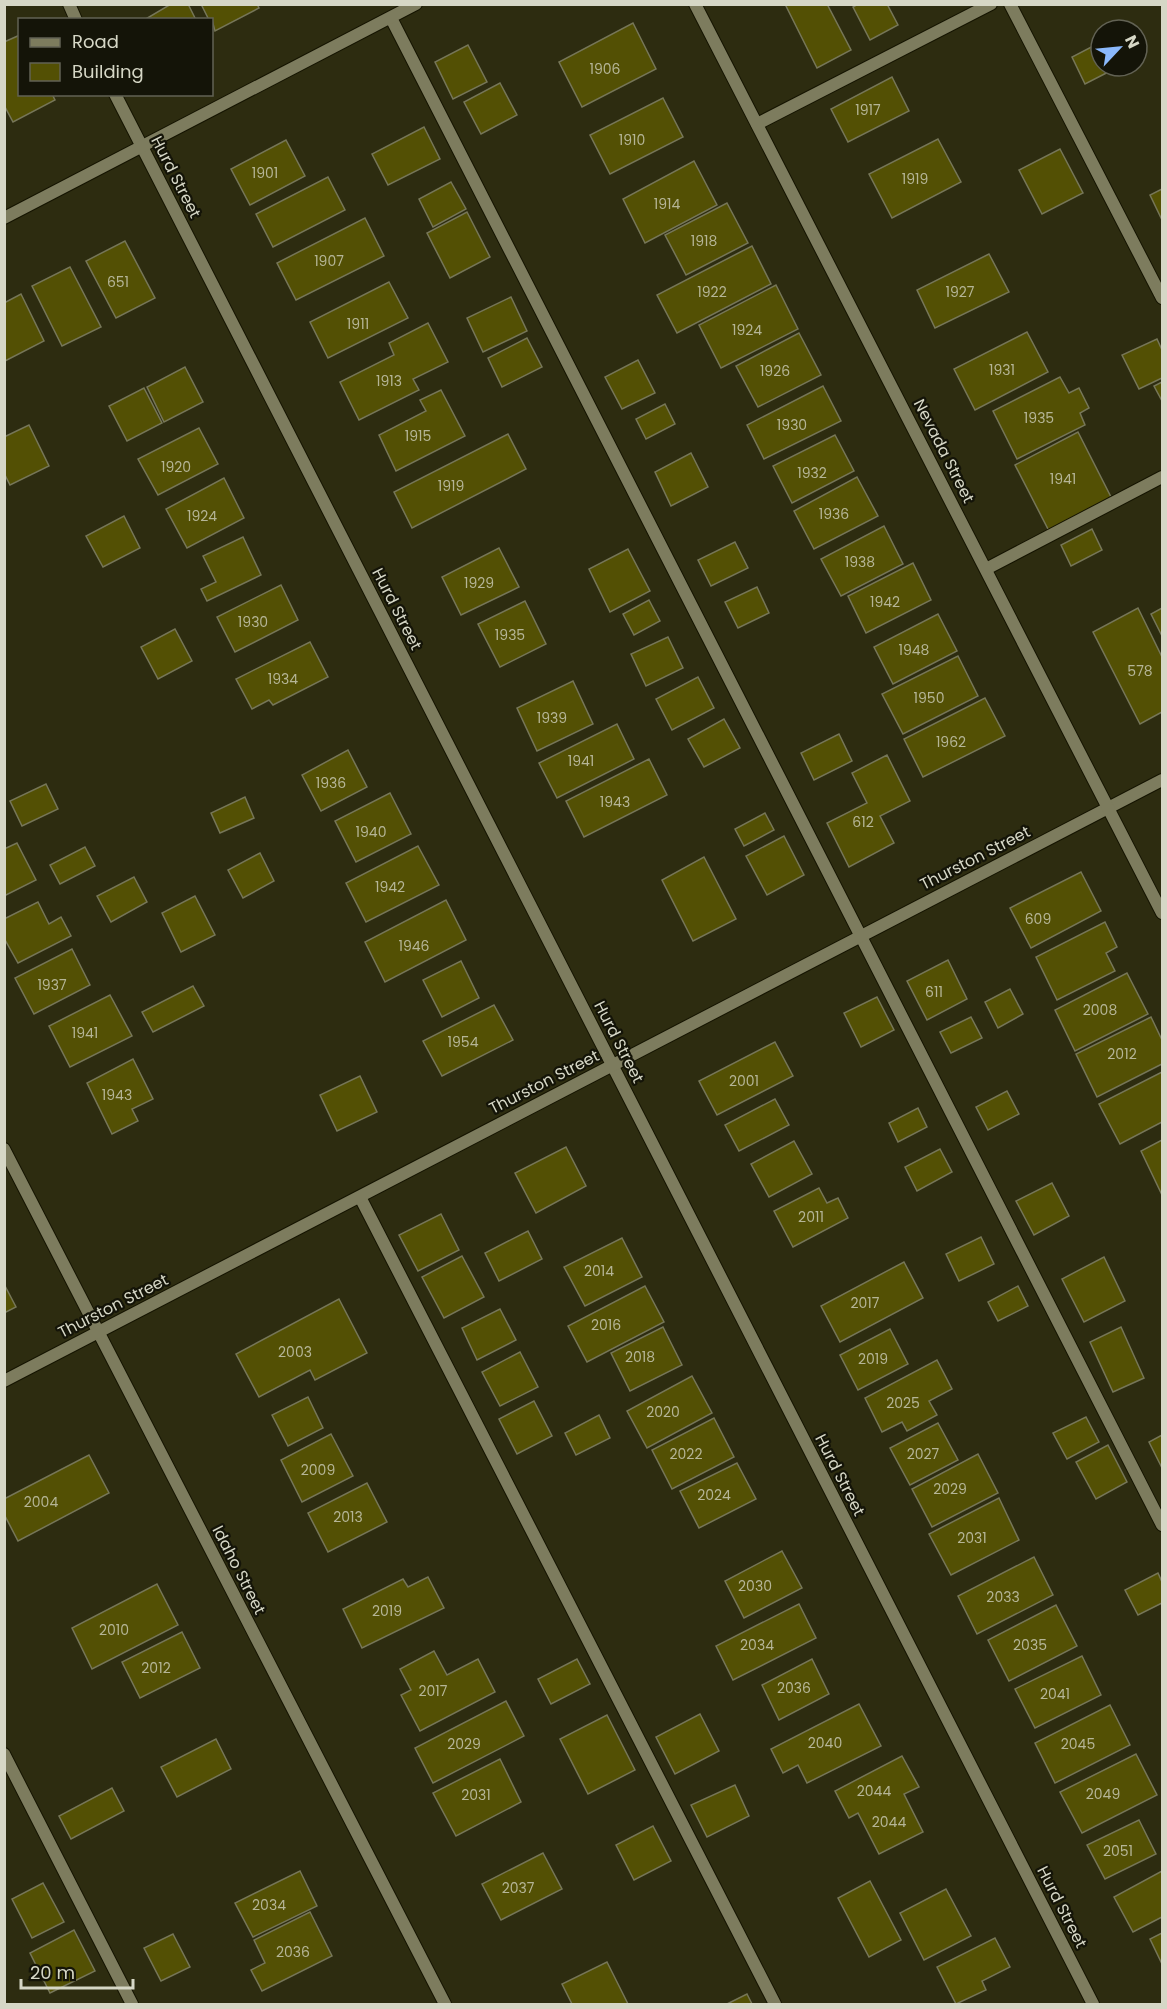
<svg xmlns="http://www.w3.org/2000/svg" width="1167" height="2009" viewBox="0 0 1167 2009" font-family="Poppins,sans-serif">
	<rect width="100%" height="100%" fill="#2d2c10"/>
	<!-- building -->
	<g fill="#535004" stroke="#767658" stroke-width="1.5">
		<path d="M171,4h17l8,16h-52z"/>
		<path d="M201,4h56l2,4 -44,23 -3,-11h-3z"/>
		<path d="M785,4h42l24,46 -34,18z"/>
		<path d="M858,4h29l11,21 -28,15 -17,-33z"/>
		<path d="M633,23l23,46 -74,38 -23,-45z"/>
		<path d="M20,35v59h32l3,6 -42,22 -9,-17v-63z"/>
		<path d="M1101,42v24h19l-35,18 -13,-27z"/>
		<path d="M468,45l19,37 -34,17 -18,-37z"/>
		<path d="M892,77l17,34 -61,31 -17,-33z"/>
		<path d="M500,83l17,32 -36,19 -17,-32z"/>
		<path d="M663,98l20,39 -73,37 -20,-39z"/>
		<path d="M424,127l16,32 -52,26 -16,-31z"/>
		<path d="M938,139l23,43 -69,36 -23,-44z"/>
		<path d="M286,140l19,36 -55,29 -19,-36z"/>
		<path d="M1060,149l23,44 -41,21 -23,-44z"/>
		<path d="M694,161l23,44 -72,38 -22,-44z"/>
		<path d="M328,177l17,33 -72,37 -17,-33z"/>
		<path d="M451,182l15,27 -33,18 -14,-28z"/>
		<path d="M1162,189v31l-12,-25z"/>
		<path d="M727,203l21,40 -62,32 -21,-40z"/>
		<path d="M467,212l23,45 -40,21 -23,-45z"/>
		<path d="M365,218l19,38 -88,44 -19,-37z"/>
		<path d="M125,241l30,57 -39,20 -30,-57z"/>
		<path d="M752,246l19,38 -94,49 -20,-38z"/>
		<path d="M989,254l20,38 -74,36 -18,-38z"/>
		<path d="M70,267l31,60 -39,19 -30,-60z"/>
		<path d="M389,282l19,36 -80,40 -18,-36z"/>
		<path d="M776,285l22,44 -77,39 -22,-43z"/>
		<path d="M21,294l23,47 -39,20 -1,-58z"/>
		<path d="M511,297l16,34 -44,21 -16,-34z"/>
		<path d="M428,323l20,39 -35,17 6,11 -60,30 -19,-38 54,-27 -5,-12z"/>
		<path d="M1027,332l21,40 -73,38 -21,-41z"/>
		<path d="M799,333l22,42 -63,32 -22,-41z"/>
		<path d="M527,338l15,29 -40,20 -14,-29z"/>
		<path d="M1157,339l5,11v28l-23,11 -17,-34z"/>
		<path d="M638,360l17,33 -33,16 -17,-32z"/>
		<path d="M185,367l18,35 -39,20 -17,-35z"/>
		<path d="M1060,377l9,16 10,-5 10,20 -9,5 5,12 -68,34 -24,-48z"/>
		<path d="M1162,382v19l-8,-15z"/>
		<path d="M823,386l18,35 -77,38 -17,-34z"/>
		<path d="M144,388l18,35 -35,18 -18,-35z"/>
		<path d="M441,390l24,46 -69,35 -17,-36 47,-24 -6,-11z"/>
		<path d="M665,404l10,20 -29,15 -10,-20z"/>
		<path d="M29,425l20,41 -39,19 -6,-12v-36z"/>
		<path d="M199,428l19,36 -60,31 -20,-36z"/>
		<path d="M1078,432l34,67 -63,32 -34,-66z"/>
		<path d="M508,434l18,35 -114,59 -18,-36z"/>
		<path d="M835,435l19,36 -62,32 -19,-37z"/>
		<path d="M691,453l17,34 -37,19 -16,-34z"/>
		<path d="M857,477l21,39 -64,33 -20,-38z"/>
		<path d="M224,478l20,40 -57,30 -21,-39z"/>
		<path d="M124,516l16,32 -37,19 -17,-31z"/>
		<path d="M884,526l19,38 -62,32 -20,-37z"/>
		<path d="M1092,529l10,21 -31,16 -10,-21z"/>
		<path d="M243,537l18,38 -54,26 -6,-12 15,-7 -13,-26z"/>
		<path d="M735,542l13,26 -37,18 -13,-26z"/>
		<path d="M499,548l20,39 -58,28 -19,-38z"/>
		<path d="M628,549l22,42 -40,21 -21,-43z"/>
		<path d="M913,563l18,37 -65,33 -18,-37z"/>
		<path d="M281,585l17,35 -63,32 -18,-35z"/>
		<path d="M757,587l12,26 -31,15 -13,-26z"/>
		<path d="M649,600l11,21 -26,14 -11,-21z"/>
		<path d="M525,601l21,43 -46,23 -22,-43z"/>
		<path d="M1138,608l24,49v55l-22,12 -47,-92z"/>
		<path d="M1162,608v28l-11,-22z"/>
		<path d="M938,614l19,37 -64,33 -19,-37z"/>
		<path d="M175,629l17,32 -34,18 -17,-32z"/>
		<path d="M668,637l15,31 -37,18 -15,-32z"/>
		<path d="M310,642l18,35 -55,28 -4,-5 -17,9 -16,-30z"/>
		<path d="M958,656l20,40 -75,38 -21,-40z"/>
		<path d="M698,677l16,31 -42,22 -16,-31z"/>
		<path d="M573,681l20,43 -56,27 -20,-43z"/>
		<path d="M985,698l20,38 -82,41 -19,-38z"/>
		<path d="M724,719l16,29 -36,19 -16,-28z"/>
		<path d="M617,724l17,35 -77,39 -18,-35z"/>
		<path d="M839,734l13,27 -38,19 -13,-27z"/>
		<path d="M348,750l19,37 -46,24 -19,-36z"/>
		<path d="M887,755l23,46 -30,15 14,27 -45,24 -22,-44 40,-20 -15,-30z"/>
		<path d="M649,759l18,36 -83,42 -18,-36z"/>
		<path d="M46,784l12,25 -36,17 -12,-25z"/>
		<path d="M390,793l21,41 -55,28 -21,-41z"/>
		<path d="M245,797l9,21 -34,15 -9,-20z"/>
		<path d="M765,813l9,17 -30,16 -9,-17z"/>
		<path d="M784,836l20,39 -37,20 -21,-39z"/>
		<path d="M17,843l19,37 -32,16v-47z"/>
		<path d="M418,846l21,39 -73,37 -20,-39z"/>
		<path d="M85,847l10,19 -35,18 -10,-19z"/>
		<path d="M260,853l14,28 -31,17 -15,-28z"/>
		<path d="M704,857l32,62 -43,22 -31,-61z"/>
		<path d="M1081,872l20,39 -70,37 -21,-40z"/>
		<path d="M134,877l13,25 -36,20 -14,-26z"/>
		<path d="M195,896l20,39 -34,17 -19,-39z"/>
		<path d="M446,900l20,40 -81,42 -20,-40z"/>
		<path d="M38,902l11,22 12,-7 10,19 -53,27 -14,-25v-19z"/>
		<path d="M1105,922l12,25 -11,6 9,18 -58,29 -21,-43z"/>
		<path d="M72,949l18,36 -56,29 -19,-36z"/>
		<path d="M948,960l19,39 -40,21 -20,-39z"/>
		<path d="M461,961l18,37 -37,19 -19,-37z"/>
		<path d="M1127,973l21,41 -73,37 -20,-41z"/>
		<path d="M193,986l11,20 -51,26 -11,-20z"/>
		<path d="M1010,989l13,25 -25,14 -13,-26z"/>
		<path d="M110,995l22,41 -62,31 -21,-41z"/>
		<path d="M877,997l17,33 -33,17 -17,-34z"/>
		<path d="M494,1005l19,35 -71,36 -19,-35z"/>
		<path d="M971,1017l11,21 -31,15 -11,-21z"/>
		<path d="M1151,1017l11,23v24l-65,33 -21,-43z"/>
		<path d="M775,1042l18,34 -76,39 -18,-34z"/>
		<path d="M133,1059l20,40 -21,10 6,12 -26,13 -25,-51z"/>
		<path d="M1162,1072v50l-42,22 -21,-40z"/>
		<path d="M360,1076l17,36 -40,19 -17,-36z"/>
		<path d="M1007,1091l12,23 -31,16 -12,-23z"/>
		<path d="M775,1099l14,26 -50,26 -14,-26z"/>
		<path d="M918,1108l9,19 -29,15 -9,-19z"/>
		<path d="M1162,1140v55l-21,-44z"/>
		<path d="M794,1141l18,33 -43,23 -18,-33z"/>
		<path d="M566,1147l20,39 -50,27 -21,-40z"/>
		<path d="M940,1149l12,23 -35,19 -12,-24z"/>
		<path d="M1052,1183l17,33 -35,19 -18,-34z"/>
		<path d="M819,1188l8,15 11,-5 10,20 -55,29 -19,-36z"/>
		<path d="M441,1214l18,36 -41,21 -19,-36z"/>
		<path d="M528,1231l14,28 -43,22 -14,-28z"/>
		<path d="M981,1237l13,27 -35,17 -13,-27z"/>
		<path d="M622,1238l20,39 -57,29 -21,-39z"/>
		<path d="M462,1256l22,41 -40,21 -22,-41z"/>
		<path d="M1104,1257l21,44 -41,21 -22,-43z"/>
		<path d="M904,1262l19,36 -83,44 -19,-36z"/>
		<path d="M4,1284l12,23 -12,6z"/>
		<path d="M645,1286l19,36 -77,40 -19,-36z"/>
		<path d="M1018,1286l10,20 -30,15 -10,-19z"/>
		<path d="M339,1299l28,54 -52,27 -5,-10 -51,27 -23,-43z"/>
		<path d="M500,1309l16,31 -39,20 -15,-32z"/>
		<path d="M663,1327l19,38 -52,26 -19,-38z"/>
		<path d="M1121,1327l23,51 -31,14 -23,-50z"/>
		<path d="M890,1329l18,35 -50,26 -18,-35z"/>
		<path d="M520,1352l18,35 -38,19 -18,-34z"/>
		<path d="M937,1360l15,29 -23,12 8,14 -30,16 -5,-9 -20,10 -17,-34z"/>
		<path d="M692,1376l20,37 -65,35 -20,-37z"/>
		<path d="M308,1397l15,31 -35,18 -16,-31z"/>
		<path d="M534,1401l18,35 -35,18 -18,-35z"/>
		<path d="M599,1415l11,23 -34,17 -11,-22z"/>
		<path d="M1086,1417l13,25 -32,17 -14,-26z"/>
		<path d="M714,1418l20,39 -62,32 -20,-39z"/>
		<path d="M938,1423l20,37 -48,25 -20,-37z"/>
		<path d="M331,1434l22,42 -51,26 -21,-42z"/>
		<path d="M1162,1435v33l-13,-26z"/>
		<path d="M1108,1445l19,37 -31,17 -20,-37z"/>
		<path d="M978,1454l20,39 -66,34 -20,-38z"/>
		<path d="M89,1455l20,38 -91,48 -14,-27v-15z"/>
		<path d="M737,1463l19,36 -57,29 -19,-37z"/>
		<path d="M367,1483l20,39 -59,30 -20,-39z"/>
		<path d="M999,1498l20,42 -68,35 -22,-41z"/>
		<path d="M782,1551l20,37 -58,30 -19,-37z"/>
		<path d="M1034,1557l19,38 -76,39 -19,-38z"/>
		<path d="M1158,1573l4,9v21l-24,12 -13,-25z"/>
		<path d="M428,1577l16,31 -82,40 -19,-39 60,-30 5,8z"/>
		<path d="M157,1584l21,41 -86,44 -20,-41z"/>
		<path d="M799,1604l17,34 -83,42 -17,-34z"/>
		<path d="M1056,1605l21,41 -68,35 -21,-41z"/>
		<path d="M182,1632l18,36 -60,30 -18,-36z"/>
		<path d="M434,1651l13,24 31,-16 17,33 -75,39 -19,-36 10,-5 -11,-21z"/>
		<path d="M1082,1656l19,39 -66,33 -20,-39z"/>
		<path d="M577,1659l13,25 -39,20 -13,-25z"/>
		<path d="M812,1659l17,35 -50,26 -17,-35z"/>
		<path d="M506,1701l18,35 -91,47 -18,-35z"/>
		<path d="M859,1704l22,42 -74,37 -9,-18 -15,8 -12,-24z"/>
		<path d="M1110,1705l20,40 -75,38 -20,-40z"/>
		<path d="M700,1714l19,37 -44,23 -19,-37z"/>
		<path d="M607,1715l28,55 -47,24 -28,-55z"/>
		<path d="M216,1739l15,30 -54,28 -16,-30z"/>
		<path d="M1136,1754l21,41 -75,38 -22,-41z"/>
		<path d="M902,1756l17,31 -15,7 19,38 -44,22 -21,-41 -9,5 -14,-27z"/>
		<path d="M500,1759l21,43 -65,34 -23,-43z"/>
		<path d="M735,1785l14,31 -42,21 -16,-32z"/>
		<path d="M112,1788l12,23 -53,28 -12,-23z"/>
		<path d="M1139,1820l17,34 -51,25 -18,-34z"/>
		<path d="M653,1826l18,35 -37,19 -18,-35z"/>
		<path d="M543,1853l19,36 -61,31 -19,-36z"/>
		<path d="M300,1871l17,35 -64,31 -18,-34z"/>
		<path d="M1162,1871v46l-29,15 -19,-35z"/>
		<path d="M870,1881l31,59 -32,17 -31,-59z"/>
		<path d="M43,1883l21,39 -32,16 -20,-39z"/>
		<path d="M946,1889l25,47 -47,24 -24,-47z"/>
		<path d="M310,1912l22,44 -70,35 -11,-21 14,-7 -11,-23z"/>
		<path d="M74,1930l21,41 -45,22 -20,-40z"/>
		<path d="M1162,1933v31l-12,-25z"/>
		<path d="M173,1934l17,33 -29,14 -17,-33z"/>
		<path d="M995,1938l15,29 -28,14 4,9 -30,14 -19,-37z"/>
		<path d="M607,1962l21,42h-56l-10,-20z"/>
		<path d="M747,1994l5,10h-25z"/>
	</g>
	<g fill="none" stroke-linecap="round" stroke-linejoin="round">
		<!-- service casing -->
		<g stroke="#151400" stroke-width="14">
			<g id="service">
				<path d="M1010,4l152,294"/>
				<path d="M391,18l771,1507"/>
				<path d="M757,124l234,-120"/>
				<path d="M986,569l176,-92"/>
				<path d="M360,1197l415,807"/>
				<path d="M4,1754l128,250"/>
			</g>
		</g>
		<!-- minor casing -->
		<g stroke="#151400" stroke-width="14">
			<g id="minor">
				<path d="M69,4l7,16"/>
				<path d="M115,94l978,1910"/>
				<path d="M4,218l412,-214"/>
				<path d="M4,1149l441,855"/>
				<path d="M4,1381l1158,-601"/>
			</g>
		</g>
		<!-- tertiary casing -->
		<g stroke="#151400" stroke-width="14">
			<path id="tertiary" d="M695,4l467,909"/>
		</g>
		<!-- service -->
		<use href="#service" stroke="#7d7c5e" stroke-width="12"/>
		<!-- minor -->
		<use href="#minor" stroke="#7d7c5e" stroke-width="12"/>
		<!-- tertiary -->
		<use href="#tertiary" stroke="#7d7c5e" stroke-width="12"/>
	</g>
	<g text-anchor="middle" dominant-baseline="central" stroke-width="4.5" stroke-linejoin="round" paint-order="stroke">
		<!-- number labels -->
		<g font-size="14" fill="#b5b596">
			<text x="605" y="69">1906</text>
			<text x="868" y="110">1917</text>
			<text x="632" y="140">1910</text>
			<text x="265" y="173">1901</text>
			<text x="915" y="179">1919</text>
			<text x="667" y="204">1914</text>
			<text x="704" y="241">1918</text>
			<text x="329" y="261">1907</text>
			<text x="118" y="282">651</text>
			<text x="712" y="292">1922</text>
			<text x="960" y="292">1927</text>
			<text x="358" y="324">1911</text>
			<text x="747" y="330">1924</text>
			<text x="1002" y="370">1931</text>
			<text x="775" y="371">1926</text>
			<text x="389" y="381">1913</text>
			<text x="1039" y="418">1935</text>
			<text x="792" y="425">1930</text>
			<text x="418" y="436">1915</text>
			<text x="176" y="467">1920</text>
			<text x="812" y="473">1932</text>
			<text x="1063" y="479">1941</text>
			<text x="451" y="486">1919</text>
			<text x="834" y="514">1936</text>
			<text x="202" y="516">1924</text>
			<text x="860" y="562">1938</text>
			<text x="479" y="583">1929</text>
			<text x="885" y="602">1942</text>
			<text x="253" y="622">1930</text>
			<text x="510" y="635">1935</text>
			<text x="914" y="650">1948</text>
			<text x="1140" y="671">578</text>
			<text x="283" y="679">1934</text>
			<text x="929" y="698">1950</text>
			<text x="552" y="718">1939</text>
			<text x="951" y="742">1962</text>
			<text x="581" y="761">1941</text>
			<text x="331" y="783">1936</text>
			<text x="615" y="802">1943</text>
			<text x="863" y="822">612</text>
			<text x="371" y="832">1940</text>
			<text x="390" y="887">1942</text>
			<text x="1038" y="919">609</text>
			<text x="414" y="946">1946</text>
			<text x="52" y="985">1937</text>
			<text x="934" y="992">611</text>
			<text x="1100" y="1010">2008</text>
			<text x="85" y="1033">1941</text>
			<text x="463" y="1042">1954</text>
			<text x="1122" y="1054">2012</text>
			<text x="744" y="1081">2001</text>
			<text x="117" y="1095">1943</text>
			<text x="811" y="1217">2011</text>
			<text x="599" y="1271">2014</text>
			<text x="865" y="1303">2017</text>
			<text x="606" y="1325">2016</text>
			<text x="295" y="1352">2003</text>
			<text x="640" y="1357">2018</text>
			<text x="873" y="1359">2019</text>
			<text x="903" y="1403">2025</text>
			<text x="663" y="1412">2020</text>
			<text x="686" y="1454">2022</text>
			<text x="923" y="1454">2027</text>
			<text x="318" y="1470">2009</text>
			<text x="950" y="1489">2029</text>
			<text x="714" y="1495">2024</text>
			<text x="41" y="1502">2004</text>
			<text x="348" y="1517">2013</text>
			<text x="972" y="1538">2031</text>
			<text x="755" y="1586">2030</text>
			<text x="1003" y="1597">2033</text>
			<text x="387" y="1611">2019</text>
			<text x="114" y="1630">2010</text>
			<text x="757" y="1645">2034</text>
			<text x="1030" y="1645">2035</text>
			<text x="156" y="1668">2012</text>
			<text x="794" y="1688">2036</text>
			<text x="433" y="1691">2017</text>
			<text x="1055" y="1694">2041</text>
			<text x="825" y="1743">2040</text>
			<text x="464" y="1744">2029</text>
			<text x="1078" y="1744">2045</text>
			<text x="874" y="1791">2044</text>
			<text x="1103" y="1794">2049</text>
			<text x="476" y="1795">2031</text>
			<text x="889" y="1822">2044</text>
			<text x="1118" y="1851">2051</text>
			<text x="518" y="1888">2037</text>
			<text x="269" y="1905">2034</text>
			<text x="293" y="1952">2036</text>
		</g>
		<!-- street labels -->
		<g font-size="16" fill="#d6d7c6" stroke="#141408">
			<text transform="translate(176 177) rotate(63)">Hurd Street</text>
			<text transform="translate(944 451) rotate(63)">Nevada Street</text>
			<text transform="translate(397 609) rotate(63)">Hurd Street</text>
			<text transform="translate(975 858) rotate(-27)">Thurston Street</text>
			<text transform="translate(619 1042) rotate(63)">Hurd Street</text>
			<text transform="translate(544 1082) rotate(-27)">Thurston Street</text>
			<text transform="translate(113 1306) rotate(-27)">Thurston Street</text>
			<text transform="translate(840 1475) rotate(63)">Hurd Street</text>
			<text transform="translate(239 1570) rotate(63)">Idaho Street</text>
			<text transform="translate(1062 1907) rotate(63)">Hurd Street</text>
		</g>
	</g>
	<!-- border -->
	<rect width="1167" height="2009" fill="none" stroke="#d6d7c6" stroke-width="12"/>
	<!-- legend -->
	<rect x="18" y="18" width="195" height="78" fill="#141408" stroke="#626254" stroke-width="1.5"/>
	<rect x="30" y="38" width="30" height="9" fill="#7d7c5e" stroke="#626254" stroke-width="1.5"/>
	<text x="72" y="48" font-size="18" fill="#d6d7c6">Road</text>
	<rect x="30" y="63" width="30" height="18" fill="#535004" stroke="#626254" stroke-width="1.5"/>
	<text x="72" y="78" font-size="18" fill="#d6d7c6">Building</text>
	<!-- north arrow -->
	<g transform="translate(1119 48) rotate(64)"><circle r="28" fill="#141408" stroke="#626254" stroke-width="1.5"/>
	<path d="M0-4.5L10 22L0 15L-10 22Z" fill="#8bb9fc"/>
	<text y="-9" font-size="16" font-weight="bold" text-anchor="middle" fill="#d6d7c6">N</text>
	</g>
	<!-- scale -->
	<path d="M21 1979v9h112v-9" fill="none" stroke="#d6d7c6" stroke-width="3"/>
	<text x="30" y="1979" font-size="18" fill="#d6d7c6" stroke="#141408" stroke-width="4.5" paint-order="stroke">20 m</text>
</svg>
